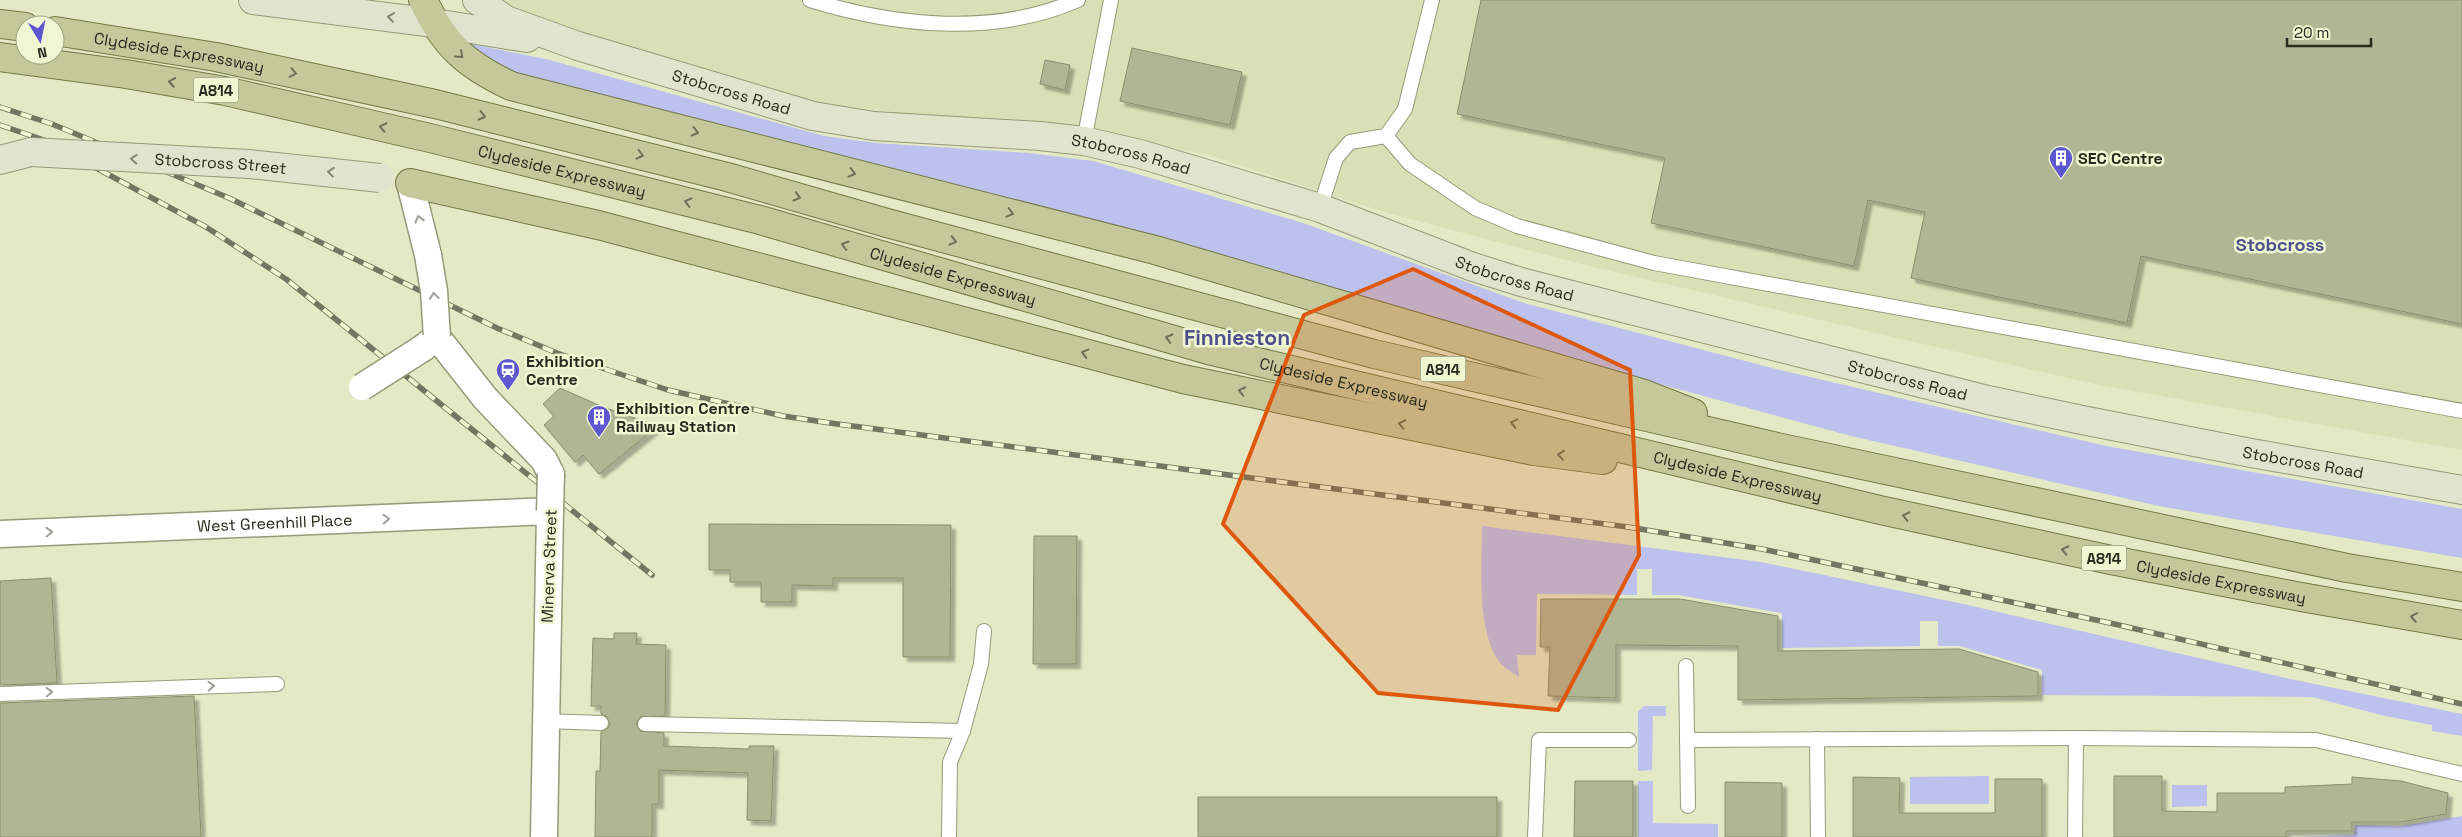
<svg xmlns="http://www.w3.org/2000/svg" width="2462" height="837" viewBox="0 0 2462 837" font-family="'Space Grotesk',sans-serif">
	<defs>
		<filter id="shadow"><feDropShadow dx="4.5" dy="4.5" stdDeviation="1" flood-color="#0004"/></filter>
	</defs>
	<rect width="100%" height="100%" fill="#e3e8c5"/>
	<!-- built -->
	<path fill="#dae0b5" d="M496,0h1966v450l-368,-66 -509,-119 -201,-53 -172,-56 -140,-30 -185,-14 -63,-9 -30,-7 -252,-76 -30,-10z"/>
	<!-- green -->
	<g fill="#bdc1ed">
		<path d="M466,43l80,16 278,77 52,7 153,10 64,8 210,62 221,80 248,65 334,78 356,63v49l-303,-52 -308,-70 -1349,-366z"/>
		<path d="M1482,526l279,36 207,43 327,75 167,34v22l-30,-5v-6l-47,-9 -73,-19 -270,-2v-25l-82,-24h-22v-25h-18v25l-138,2v-35l-104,-18h-26v-26h-15v26l-100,-1 -1,61h-19l2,22c-7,-5 -17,-10 -21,-17 -22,-34 -16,-94 -16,-134z"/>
		<path d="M1644,706h22v10h-13l-1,54 -14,1v-59z"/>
		<path d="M1989,776v28h-79v-27z"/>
		<path d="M1638,781h15v42l65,1v13h-80z"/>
		<path d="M2172,785h35v21l-35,1z"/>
		<path d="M2462,816v21h-172l64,-2 1,-10 46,1z"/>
	</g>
	<!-- building -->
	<g fill="#b0b593" stroke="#898e6d" filter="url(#shadow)">
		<path d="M1481,0h981v324l-321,-68 -14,67 -133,-27 -83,-18 14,-66 -57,-12 -14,66 -203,-43 14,-65 -208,-44z"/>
		<path d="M1132,48l110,24 -12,53 -110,-24z"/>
		<path d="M1045,60l25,5 -5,25 -25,-6z"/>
		<path d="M560,388l43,19 55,19 -59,48 -16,-19 -8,7 -31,-37 10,-9 -11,-12z"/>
		<path d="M709,524l242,1 -1,132h-47v-79h-70v8l-41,-1v17h-31v-20h-31v-12h-21z"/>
		<path d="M1034,536h43l-1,128h-43z"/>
		<path d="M51,578l6,105 -57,2v-104z"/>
		<path d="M1541,599h139l98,17v35l181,-2 79,23v24l-300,4v-54l-122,-1v53l-68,-2 2,-49h-10z"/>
		<path d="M614,633h23l-1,11 30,1 -1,71 -25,1 -4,7 4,7 24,2v13l85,3v-3h25l-3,75 -24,-1 1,-47 -89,-3v34h-7v33h-57l1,-66h4l1,-39 7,-4 2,-5 -4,-7 -5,-2v-8h-10l2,-68 21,1z"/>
		<path d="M194,696l7,141h-201v-134z"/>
		<path d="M2114,776h48v35l55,1v-19h68v-6l67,-3v-7l49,4 47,12 -2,21 -45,8h-49v9h-66v6h-172z"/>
		<path d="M1853,777l47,1 -1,35h96v-34h47v58h-189z"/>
		<path d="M1575,781h58v56h-59z"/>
		<path d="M1725,782l57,1v54h-57z"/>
		<rect x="1198" y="797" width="299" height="40"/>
	</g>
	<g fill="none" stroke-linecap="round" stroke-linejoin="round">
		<!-- lane casing -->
		<g stroke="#969a79" stroke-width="16">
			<g id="lane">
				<path d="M810,0c85,26 183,37 268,0"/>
				<path d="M1386,136l24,28 65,44 42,18 137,37 808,148"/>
				<path d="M1084,141l27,-141"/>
				<path d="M1320,208l16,-50 14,-16 36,-6 19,-27 27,-109"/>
				<path d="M1686,666l2,140"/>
				<path d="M0,694l277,-10"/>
				<path d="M545,721l56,2"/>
				<path d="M645,724l318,7"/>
				<path d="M1817,739l1,98"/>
				<path d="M1687,740l389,-2 240,2 146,34"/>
				<path d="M949,837l1,-75 13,-31 18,-67 3,-33"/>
				<path d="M1535,837l4,-97h90"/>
				<path d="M2075,837l1,-99"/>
			</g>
		</g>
		<!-- street casing -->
		<g stroke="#969a79" stroke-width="29">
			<g id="street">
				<path d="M410,183l18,72"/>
				<path d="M423,348l14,-11 48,61 59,62 7,14"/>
				<path id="s1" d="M0,534l550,-23 -6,326"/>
			</g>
		</g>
		<!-- secondary casing -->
		<g stroke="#969a79" stroke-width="30">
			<g id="secondary">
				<path d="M253,0l181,23 93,15"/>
				<path id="s2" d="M477,0l29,20 72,26 235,70 61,10 166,10 44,5 56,13 180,54 153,59 48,15 129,33 338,85 94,20 169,33 211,37"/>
				<path d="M0,160l31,-8"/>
			</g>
		</g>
		<!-- primary casing -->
		<g stroke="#737943" stroke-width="30">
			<g id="primary">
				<path d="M423,0c21,45 43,65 88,86l644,164 489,144 49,19"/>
				<path d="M0,24l25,3"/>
				<path id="s3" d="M55,31l161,26 219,47 292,73 160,46 487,131 403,93 570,121 115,19"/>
				<path id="s4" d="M0,57l126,17 99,17 205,47 330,82 452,131 668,159 231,50 190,37 161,28"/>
				<path d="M410,183l188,42 585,154 351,72 69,9"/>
			</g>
		</g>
		<!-- lane -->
		<use href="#lane" stroke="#fff" stroke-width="14"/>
		<!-- street -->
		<use href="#street" stroke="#fff" stroke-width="26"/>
		<!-- secondary -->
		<use href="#secondary" stroke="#e1e4cd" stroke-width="28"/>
		<!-- primary -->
		<use href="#primary" stroke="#c4c89a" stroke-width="28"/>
		<!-- rail casing -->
		<g stroke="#737660" stroke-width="5.5">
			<g id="rail">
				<path d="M0,107l52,17 177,74 268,130 60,25 111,37 115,26 54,8 791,103 134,22 348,74 352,81"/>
				<path d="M0,125l44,15 162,87 80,52 366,296"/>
			</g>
		</g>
		<!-- rail -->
		<use href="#rail" stroke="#f0f5d2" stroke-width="4" stroke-dasharray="11" stroke-linecap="butt"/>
		<!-- street-bridge casing -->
		<g stroke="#969a79" stroke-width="29" stroke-linecap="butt">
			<g id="street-bridge">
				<path d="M428,255l6,36 3,46"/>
				<path d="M362,387l61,-39"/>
				<path d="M550,511l1,-37"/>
			</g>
		</g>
		<!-- secondary-bridge casing -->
		<g stroke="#969a79" stroke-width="30" stroke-linecap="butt">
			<g id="secondary-bridge">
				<path id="s5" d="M31,152l218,12 131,14"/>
			</g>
		</g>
		<!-- street-bridge -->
		<use href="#street-bridge" stroke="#fff" stroke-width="26"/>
		<!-- secondary-bridge -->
		<use href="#secondary-bridge" stroke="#e1e4cd" stroke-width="28"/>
	</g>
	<!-- one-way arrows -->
	<defs><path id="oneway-chevron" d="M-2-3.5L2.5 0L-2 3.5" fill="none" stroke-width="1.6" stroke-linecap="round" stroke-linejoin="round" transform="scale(1.25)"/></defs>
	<g stroke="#848775">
		<use href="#oneway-chevron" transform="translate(391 17) rotate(-172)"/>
		<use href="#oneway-chevron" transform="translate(134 159) rotate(-177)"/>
		<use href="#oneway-chevron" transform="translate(331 172) rotate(-173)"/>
	</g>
	<g stroke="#6e7155">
		<use href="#oneway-chevron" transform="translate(460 55) rotate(42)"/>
		<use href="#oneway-chevron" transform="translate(293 73) rotate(12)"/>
		<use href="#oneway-chevron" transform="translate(172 82) rotate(-170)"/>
		<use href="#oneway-chevron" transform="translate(482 116) rotate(14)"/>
		<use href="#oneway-chevron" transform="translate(383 127) rotate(-167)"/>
		<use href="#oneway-chevron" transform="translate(695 132) rotate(14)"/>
		<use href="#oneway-chevron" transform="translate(640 155) rotate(14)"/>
		<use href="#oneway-chevron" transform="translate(852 173) rotate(14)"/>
		<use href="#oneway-chevron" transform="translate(797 197) rotate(16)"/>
		<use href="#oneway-chevron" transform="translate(688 202) rotate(-166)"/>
		<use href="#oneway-chevron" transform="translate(1010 213) rotate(14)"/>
		<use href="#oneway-chevron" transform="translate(953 241) rotate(15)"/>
		<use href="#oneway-chevron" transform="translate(845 245) rotate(-164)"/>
		<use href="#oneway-chevron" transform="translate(1169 338) rotate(-164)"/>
		<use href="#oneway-chevron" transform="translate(1085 353) rotate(-165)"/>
		<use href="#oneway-chevron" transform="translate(1242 391) rotate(-168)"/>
		<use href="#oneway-chevron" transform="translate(1514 423) rotate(-167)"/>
		<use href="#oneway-chevron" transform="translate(1402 424) rotate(-168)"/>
		<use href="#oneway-chevron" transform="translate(1561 455) rotate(-173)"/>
		<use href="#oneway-chevron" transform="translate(1906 516) rotate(-167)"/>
		<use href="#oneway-chevron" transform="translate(2065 550) rotate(-168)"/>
		<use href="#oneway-chevron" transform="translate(2414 617) rotate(-170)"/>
	</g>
	<g stroke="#9e9f99">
		<use href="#oneway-chevron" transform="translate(419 219) rotate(-104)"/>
		<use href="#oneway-chevron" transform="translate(434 296) rotate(-95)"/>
		<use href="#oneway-chevron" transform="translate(386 519) rotate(-2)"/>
		<use href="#oneway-chevron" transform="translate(49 532) rotate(-2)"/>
		<use href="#oneway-chevron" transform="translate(211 686) rotate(-2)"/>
		<use href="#oneway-chevron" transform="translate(49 692) rotate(-2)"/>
	</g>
	<!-- marked area -->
	<path fill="#de570d" fill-opacity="0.2" stroke="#de570d" stroke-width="4" stroke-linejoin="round" d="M1413,269l217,101 9,185 -81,155 -180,-17 -155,-169 81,-209z"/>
	<!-- icons -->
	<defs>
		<g id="building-pin" transform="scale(1.25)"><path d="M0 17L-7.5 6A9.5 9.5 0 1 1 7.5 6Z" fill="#5d56cf" stroke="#f0f5d2"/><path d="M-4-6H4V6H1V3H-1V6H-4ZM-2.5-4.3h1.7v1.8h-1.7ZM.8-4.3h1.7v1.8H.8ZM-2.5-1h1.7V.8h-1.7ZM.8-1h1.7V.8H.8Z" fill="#fff"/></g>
		<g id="station-pin" transform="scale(1.25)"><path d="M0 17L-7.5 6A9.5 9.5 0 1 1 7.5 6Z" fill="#5d56cf" stroke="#f0f5d2"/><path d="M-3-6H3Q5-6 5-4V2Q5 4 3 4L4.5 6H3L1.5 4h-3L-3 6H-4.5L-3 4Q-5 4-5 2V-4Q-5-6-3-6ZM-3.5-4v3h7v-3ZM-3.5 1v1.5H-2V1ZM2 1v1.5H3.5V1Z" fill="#fff"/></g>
	</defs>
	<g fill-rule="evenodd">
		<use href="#building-pin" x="2061" y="158"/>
		<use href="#station-pin" x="508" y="370"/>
		<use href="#building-pin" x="599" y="417"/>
	</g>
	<g text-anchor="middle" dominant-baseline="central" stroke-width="5" stroke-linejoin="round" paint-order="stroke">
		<!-- shield labels -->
		<g fill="#f0f5d2" stroke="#646753" stroke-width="1">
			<rect x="193.5" y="77.5" width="45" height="25" rx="4"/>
			<rect x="1420.5" y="356.5" width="45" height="25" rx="4"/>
			<rect x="2081.5" y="545.5" width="45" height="25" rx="4"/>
		</g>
		<g font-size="15" font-weight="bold" fill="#282a1d">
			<text x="216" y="90">A814</text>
			<text x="1443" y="369">A814</text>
			<text x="2104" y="558">A814</text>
		</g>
		<!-- street labels -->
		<g font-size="16" fill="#282a1d" stroke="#f0f5d2">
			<text stroke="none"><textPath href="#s3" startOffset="126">Clydeside Expressway</textPath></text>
			<text stroke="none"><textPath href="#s2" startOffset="272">Stobcross Road</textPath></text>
			<text stroke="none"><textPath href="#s2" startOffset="678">Stobcross Road</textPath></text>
			<text stroke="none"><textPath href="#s5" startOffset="190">Stobcross Street</textPath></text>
			<text stroke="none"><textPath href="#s4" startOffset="574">Clydeside Expressway</textPath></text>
			<text stroke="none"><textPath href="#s4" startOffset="979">Clydeside Expressway</textPath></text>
			<text stroke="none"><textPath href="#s2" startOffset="1082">Stobcross Road</textPath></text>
			<text stroke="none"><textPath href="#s2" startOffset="1488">Stobcross Road</textPath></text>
			<text stroke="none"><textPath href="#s4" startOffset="1384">Clydeside Expressway</textPath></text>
			<text stroke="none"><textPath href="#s2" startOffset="1892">Stobcross Road</textPath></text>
			<text stroke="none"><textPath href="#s4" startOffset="1789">Clydeside Expressway</textPath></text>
			<text stroke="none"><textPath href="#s1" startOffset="275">West Greenhill Place</textPath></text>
			<text transform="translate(549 566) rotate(-88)">Minerva Street</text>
			<text stroke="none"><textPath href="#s4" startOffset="2284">Clydeside Expressway</textPath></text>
		</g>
		<!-- poi labels -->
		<g font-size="16" font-weight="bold" fill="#282a1d" stroke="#f0f5d2" text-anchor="start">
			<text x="2078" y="158">SEC Centre</text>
			<text x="526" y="361">Exhibition<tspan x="526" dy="18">Centre</tspan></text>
			<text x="616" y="408">Exhibition Centre<tspan x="616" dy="18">Railway Station</tspan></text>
		</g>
		<!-- neighbourhood labels -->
		<g font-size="18" font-weight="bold" fill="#4d4e8c" stroke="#f0f5d2">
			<text x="2280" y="244">Stobcross</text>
		</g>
		<!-- district labels -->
		<g font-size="21" font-weight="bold" fill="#4d4e8c" stroke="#f0f5d2">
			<text x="1237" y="337">Finnieston</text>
		</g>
	</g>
	<!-- north arrow -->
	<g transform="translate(40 40) rotate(170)"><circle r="24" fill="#f0f5d2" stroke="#a0a48a"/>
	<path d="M0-4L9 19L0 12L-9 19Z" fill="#5d56cf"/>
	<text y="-8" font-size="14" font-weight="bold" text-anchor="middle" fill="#282a1d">N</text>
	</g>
	<!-- scale -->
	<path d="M2287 38v8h84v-8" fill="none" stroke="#282a1d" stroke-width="2.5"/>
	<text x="2294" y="38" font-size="15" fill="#282a1d" stroke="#f0f5d2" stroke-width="4" paint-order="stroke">20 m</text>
</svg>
